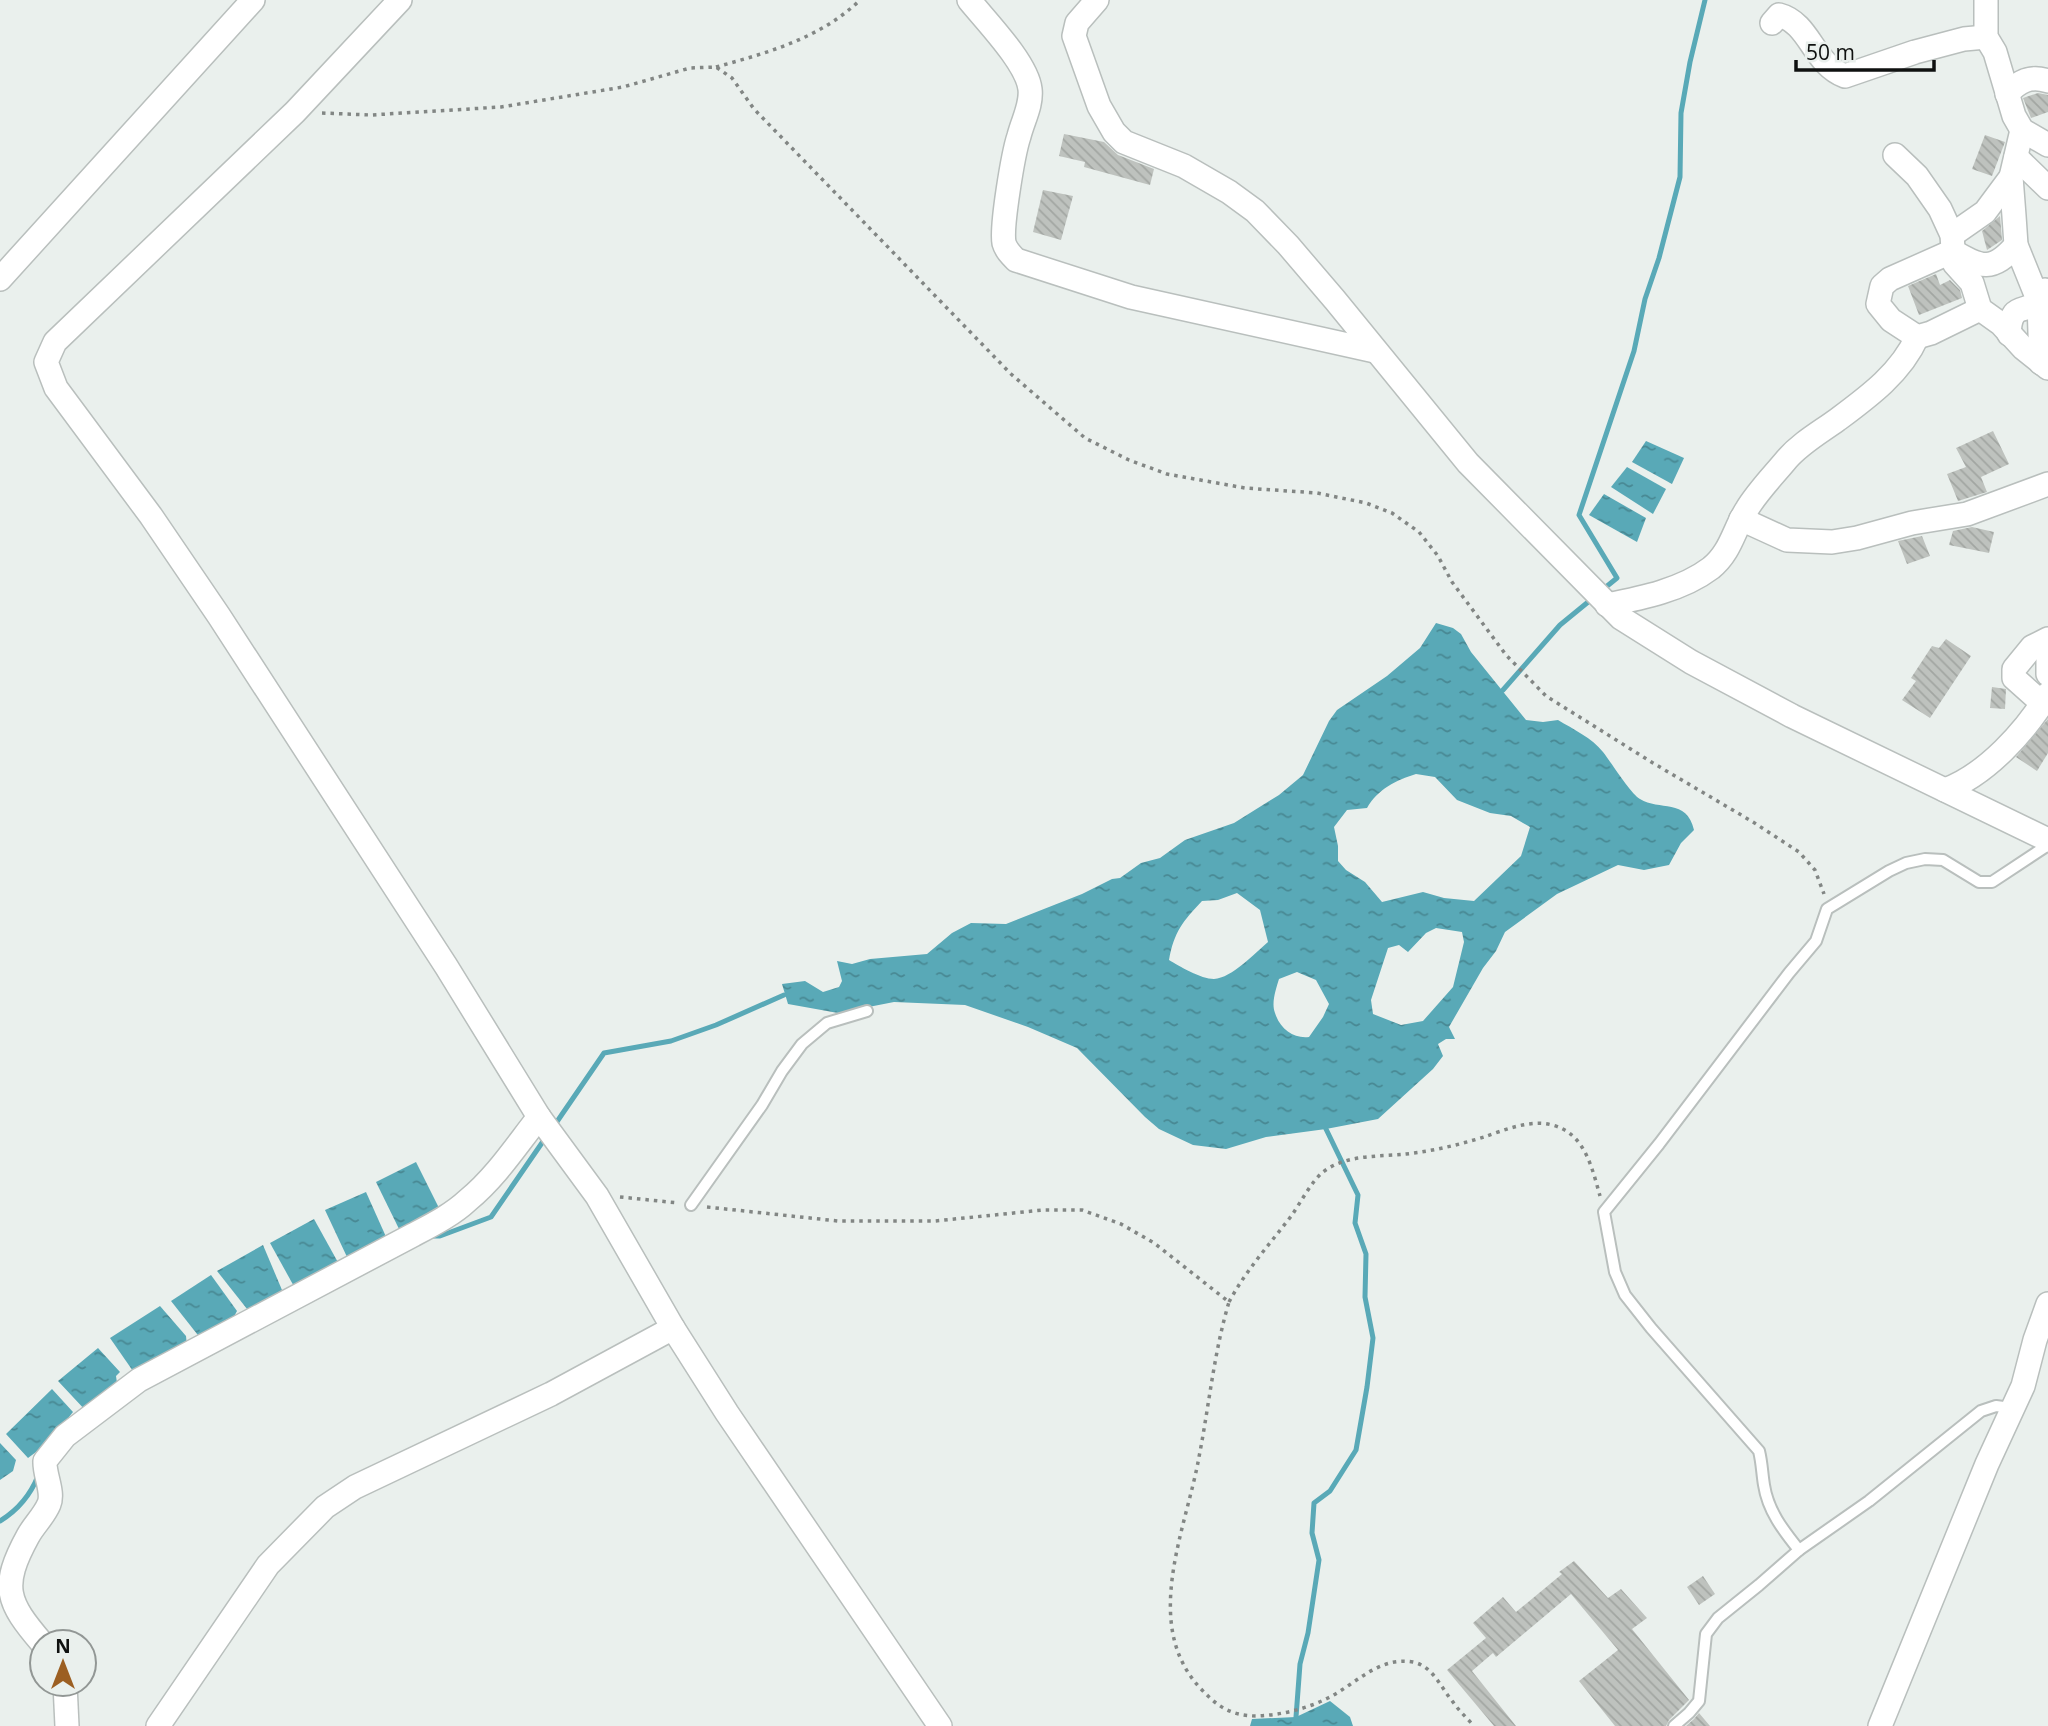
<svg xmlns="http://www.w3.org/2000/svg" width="2048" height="1726" viewBox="0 0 2048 1726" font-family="'Open Sans',sans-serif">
	<defs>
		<pattern id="water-ripples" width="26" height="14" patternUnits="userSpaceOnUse" patternTransform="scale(1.75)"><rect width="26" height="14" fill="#59a9b7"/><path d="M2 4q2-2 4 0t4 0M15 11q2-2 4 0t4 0" fill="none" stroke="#488893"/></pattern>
		<pattern id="building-back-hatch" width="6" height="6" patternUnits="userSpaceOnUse" patternTransform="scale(1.75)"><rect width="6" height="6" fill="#bec2be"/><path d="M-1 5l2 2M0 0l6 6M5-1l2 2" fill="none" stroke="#a2a6a2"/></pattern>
	</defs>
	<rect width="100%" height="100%" fill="#eaf0ed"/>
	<!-- water -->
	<g fill="url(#water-ripples)" fill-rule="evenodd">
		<path d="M1646,441l38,17 -12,26 -40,-22z"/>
		<path d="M1627,467l39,22 -13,25 -42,-27z"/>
		<path d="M1604,494l42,24 -9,24 -48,-27z"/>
		<path d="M1436,623l17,5 8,6 10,18 55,68 17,2 15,-2c15,9 34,18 45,32 8,10 27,41 37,47 19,12 47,-1 54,31l-13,13 -12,22 -25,5 -26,-5 -61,29 -52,38 -9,19 -13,17 -34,59 6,12h-9l-8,5 5,12 -10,13 -55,50 -52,10 -60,8 -40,12 -33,-4 -34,-16 -14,-12 -68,-69 -49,-21 -63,-22 -71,-3 -56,11 -50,-9 -6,-20 23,-3 18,11 16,-5 3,-6 -5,-20 15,3 18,-5 57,-5 25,-21 19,-10 35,1 76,-30 30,-15 8,-1 21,-15 19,-5 25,-18 49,-17 45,-28 24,-20 26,-54 8,-11 50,-34 33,-28zM1416,774l19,3 22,23 33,13 21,3 19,11 -9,29 -47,45 -30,-3 -21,-6 -41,10 -17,-20 -19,-12 -8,-9v-15l-4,-19 13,-17 20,-2c11,-19 29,-28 49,-34zM1237,893l23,17 8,32c-13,11 -36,36 -54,37 -13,0 -35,-13 -45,-19 5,-28 14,-39 33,-59l16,-1zM1436,928l26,4 2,10 -11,45 -30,34 -22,4 -28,-11 -2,-14 17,-52 11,-3 9,7 18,-19zM1297,972l19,8 13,24 -6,13 -14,20c-15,2 -29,-8 -34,-24 -4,-10 1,-24 4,-34z"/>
		<path d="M416,1162l22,44v7l-37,20 -25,-51z"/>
		<path d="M366,1192l21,47 -40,18 -22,-47z"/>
		<path d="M314,1219l26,47 -44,24 -26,-47z"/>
		<path d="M263,1245l19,45 -3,10 -28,14 -34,-43z"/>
		<path d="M211,1275l26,36 -6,11 -30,17 -30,-38z"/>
		<path d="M160,1306l26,30 1,10 -52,28 -25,-36z"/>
		<path d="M98,1348l22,24 -4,4 2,14 -31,22 -29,-31z"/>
		<path d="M52,1389l21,23 -4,5 3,8 -44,33 -22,-24z"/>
		<path d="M0,1443l16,17 -3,11 -13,9z"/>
		<path d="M1330,1701l20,16 3,9h-103l2,-7 44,-2z"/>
	</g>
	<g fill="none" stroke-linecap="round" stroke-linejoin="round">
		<!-- stream -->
		<g stroke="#59a9b7" stroke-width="5">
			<path d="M1601,591l16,-13 -38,-63 55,-164 11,-52 14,-41 21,-81 1,-64 9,-51 15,-62"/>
			<path d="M1503,690l57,-65 33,-27"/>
			<path d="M554,1126l50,-73 67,-12 45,-16 68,-30"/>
			<path d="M430,1236h10l51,-19 55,-80"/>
			<path d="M0,1521c18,-11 30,-25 38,-45"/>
			<path d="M1296,1717l4,-53 8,-31 11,-73 -7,-27 2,-30 16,-12 26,-41 11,-63 6,-49 -8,-41 1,-43 -11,-31 3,-28 -32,-66"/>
		</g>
	</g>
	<!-- building -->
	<g fill="url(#building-back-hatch)">
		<path d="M2038,93l10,2v17l-17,6 -8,-20z"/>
		<path d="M1064,134l40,8 14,13 36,14 -4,16 -66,-18 1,-5 -26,-6z"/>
		<path d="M1985,135l20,7 -13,34 -20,-7z"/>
		<path d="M1043,190l30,6 -12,44 -28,-8z"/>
		<path d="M2000,216l2,24 -15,10 -5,-19z"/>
		<path d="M1936,274l4,11 10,-5 10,10 2,8 -43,17 -11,-29z"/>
		<path d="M1993,431l16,33 -28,13 6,15 -29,9 -11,-27 19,-7 -10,-19z"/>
		<path d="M1972,527l22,5 -5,21 -40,-8 4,-14z"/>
		<path d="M1922,536l8,20 -23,8 -9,-23z"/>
		<path d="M1946,639l25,17 -41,62 -28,-18 14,-19 -5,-3 21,-32 7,2z"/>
		<path d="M1992,687l14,2 -1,20 -15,-1z"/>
		<path d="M2048,719v34l-11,18 -21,-14z"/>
		<path d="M1574,1561l34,37 13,-9 26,29 -15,11 57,71 -20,20 -3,6h-51l-36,-45 39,-31 -47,-56 -75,63 -3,-4 -21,18 44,55h-22l-47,-56 39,-32 -13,-15 30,-26 13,15 46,-38 -3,-2z"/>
		<path d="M1703,1576l12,18 -16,11 -12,-18z"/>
		<path d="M1699,1713l11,13h-24l8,-7z"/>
	</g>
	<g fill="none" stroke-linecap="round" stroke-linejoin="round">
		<!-- lane casing -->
		<g stroke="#b9bfbd" stroke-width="14">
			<g id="lane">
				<path d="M691,1205l71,-100 20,-34 20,-27 25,-21 40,-12"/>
				<path d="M1799,1550c-16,-20 -31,-39 -35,-65 -2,-12 -2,-22 -5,-34l-108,-123 -26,-33 -10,-23 -11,-60 55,-68 130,-171 27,-32 11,-32 62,-38 17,-8 19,-4 18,1 36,22h13l56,-37"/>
				<path d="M1674,1726l15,-13 10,-12 7,-67 12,-16 41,-33 40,-35 70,-49 112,-90 15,-5 15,2"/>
			</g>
		</g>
		<!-- street casing -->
		<g stroke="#b9bfbd" stroke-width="26">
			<g id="street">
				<path d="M400,0l-105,112 -240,230 -9,20 10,26 95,128 68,100 227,350 93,151 58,79 76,132 54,85 213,313"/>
				<path d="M969,0c17,21 58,63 61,89 2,16 -7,31 -11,47 -6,18 -18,91 -15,107 2,7 7,12 12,17l115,37 244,54"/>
				<path d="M1097,0l-20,23 -3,13 25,70 15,26 10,10 60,24 45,26 26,19 33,34 47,55 133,163 153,155 70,44 101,54 256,124"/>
				<path d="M1986,0v37l9,15 19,64 8,14 26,15"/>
				<path d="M1772,23l7,-8c31,8 34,49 66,61l70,-24 49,-13 22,-2"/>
				<path d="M2007,94c12,-13 24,-19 41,-13"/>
				<path d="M2022,130l-11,47 3,39 2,29 23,57 2,61"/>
				<path d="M1895,155l22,21 23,33 12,26 2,28 18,20 8,26 21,15 22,24 25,20"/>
				<path d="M2016,157l32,31"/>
				<path d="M1952,235l33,-23 26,-35"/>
				<path d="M1953,251l-63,28 -8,7 -4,18 13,16 26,17 14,-4 49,-24"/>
				<path d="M1953,251c28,17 40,21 63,-6"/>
				<path d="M0,279l253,-279"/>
				<path d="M2009,334c2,-34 16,-19 30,-33 3,-3 4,-7 6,-11"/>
				<path d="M1741,519l46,21 45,2 25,-4 55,-15 55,-9 81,-30"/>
				<path d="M1607,605c35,-7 75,-15 104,-37 20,-16 23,-39 36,-59 11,-18 26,-33 40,-50 14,-16 32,-26 50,-39 31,-23 64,-47 80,-83"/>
				<path d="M2048,656v18"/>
				<path d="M2042,703l-28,-25v-9l18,-22 16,-8"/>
				<path d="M1945,790c41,-15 81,-59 103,-96"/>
				<path d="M42,1643c-35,-41 -42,-56 -14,-107 6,-11 16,-20 21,-32 5,-12 -5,-30 -4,-43l20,-25 74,-56 274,-145c19,-10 39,-20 55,-35 28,-23 48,-54 71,-83"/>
				<path d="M65,1684l2,42"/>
				<path d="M158,1726l110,-161 57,-58 30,-20 196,-93 122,-66"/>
				<path d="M1880,1726l107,-262 36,-78 12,-46 13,-36"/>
			</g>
		</g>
		<!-- path -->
		<g stroke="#828684" stroke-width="3.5" stroke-dasharray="3.5 5" stroke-linecap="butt">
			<path d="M716,67c51,-14 105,-29 144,-67"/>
			<path d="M322,113l49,2 130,-8 122,-20 67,-19 26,-1 16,11 22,31 257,265 74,64 44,22 38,14 78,14 72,5 49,10 26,10 27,19 19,24 14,26 54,73 40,41 107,67 100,59 46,30 16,18 9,24"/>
			<path d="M620,1197l59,6"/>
			<path d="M707,1207l131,14h97l108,-11h39l39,14 33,19 75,59c-15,50 -20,104 -30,155 -13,73 -59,169 3,233 16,17 30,26 55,26 24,-1 49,-7 71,-18 28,-14 51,-42 85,-36 20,4 28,26 40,40 6,9 14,16 21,24"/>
			<path d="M1229,1302c17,-32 41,-58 63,-87 9,-13 19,-33 31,-43 23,-18 56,-15 83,-18 27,-3 52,-9 78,-17 20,-7 47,-18 68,-12 33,8 40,43 48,71"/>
		</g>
		<!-- lane -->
		<use href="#lane" stroke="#fff" stroke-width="10"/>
		<!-- street -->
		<use href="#street" stroke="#fff" stroke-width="23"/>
	</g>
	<!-- north arrow -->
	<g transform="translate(63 1663)"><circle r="33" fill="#eaf0ed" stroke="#929795" stroke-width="2"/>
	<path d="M0-5L12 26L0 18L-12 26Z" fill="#9c5f22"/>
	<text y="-10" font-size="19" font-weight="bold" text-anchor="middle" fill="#0f1110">N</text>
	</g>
	<!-- scale -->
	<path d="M1796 60v10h138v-10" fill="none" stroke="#0f1110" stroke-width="3.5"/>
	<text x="1806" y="60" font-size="21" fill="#0f1110" stroke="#eaf0ed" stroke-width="5" paint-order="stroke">50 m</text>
</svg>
